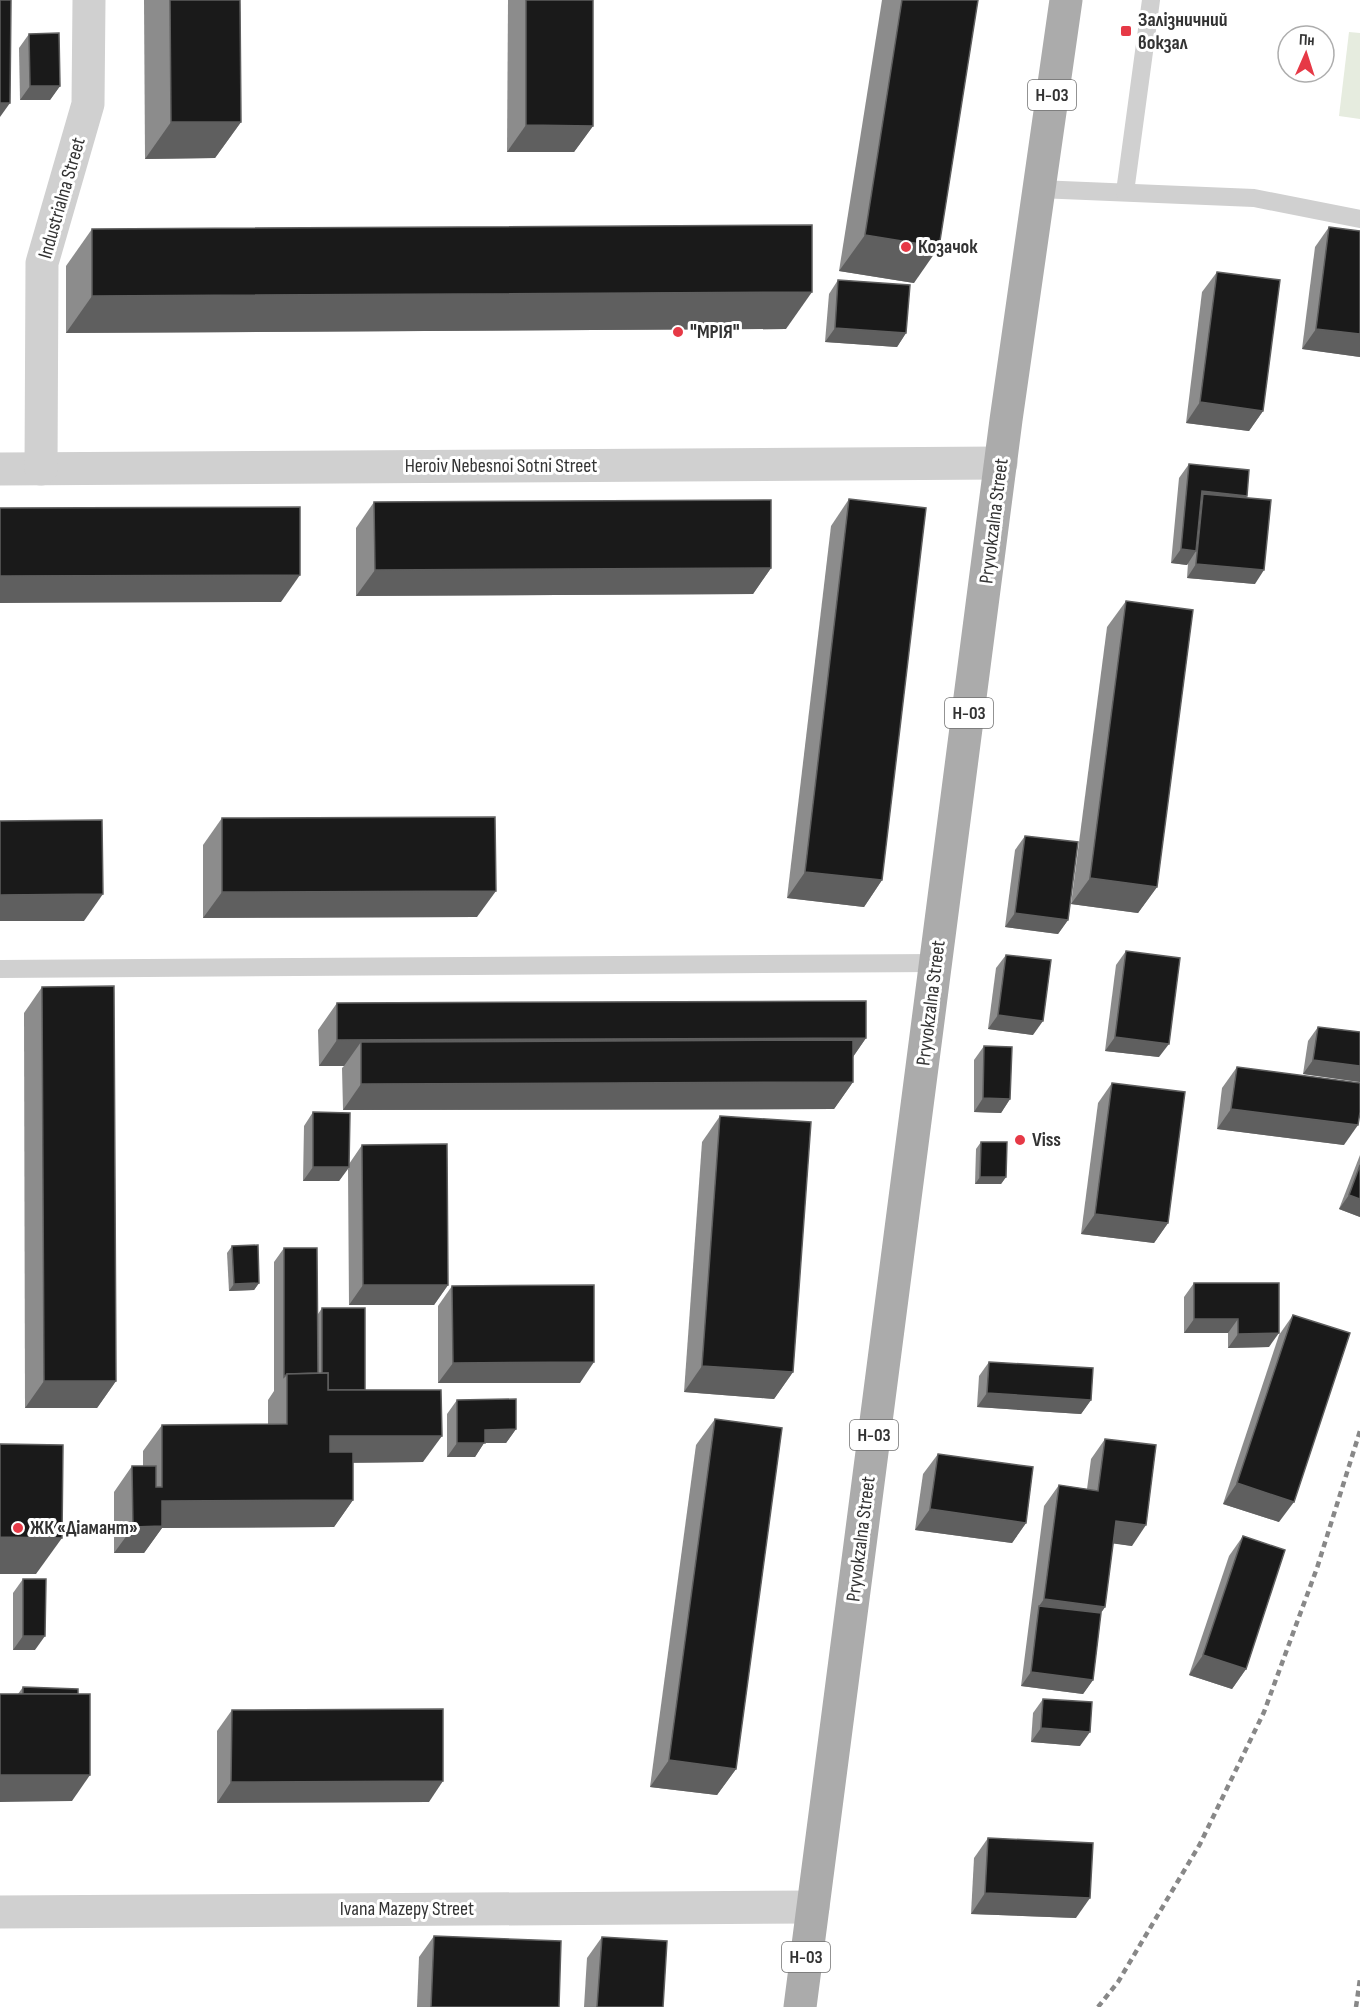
<svg xmlns="http://www.w3.org/2000/svg" width="1360" height="2007" viewBox="0 0 1360 2007" font-family="'Sofia Sans Condensed',sans-serif">
	<rect width="100%" height="100%" fill="#fff"/>
	<!-- green -->
	<path fill="#e6ecdf" d="M1349,32l11,1v86l-21,-3z"/>
	<g fill="none" stroke-linecap="round" stroke-linejoin="round">
		<!-- lane -->
		<g stroke="#d0d0d0" stroke-width="18">
			<path d="M1038,189l216,9 106,21"/>
			<path d="M1125,192l26,-192"/>
			<path d="M0,969l936,-6"/>
		</g>
		<!-- street -->
		<g stroke="#d0d0d0" stroke-width="33">
			<path d="M0,469l1001,-6"/>
			<path d="M41,469l1,-206 46,-159 1,-104"/>
			<path d="M0,1912l813,-5"/>
		</g>
		<!-- primary -->
		<path stroke="#ababab" stroke-width="33" d="M800,2007l206,-1587 60,-420"/>
		<!-- rail -->
		<g stroke="#888" stroke-width="4.5" stroke-dasharray="6 4.5" stroke-linecap="butt">
			<path d="M1098,2007l20,-25 82,-138 64,-132 53,-144 43,-137"/>
			<path d="M1356,2007l4,-28"/>
		</g>
	</g>
	<!-- wall -->
	<g fill="#8c8c8c">
		<path d="M144,0h96l1,122 -26,36 -70,1z"/>
		<path d="M508,0h85v126l-19,26h-67z"/>
		<path d="M882,0h96l-64,283 -75,-12z"/>
		<path d="M29,34l31,52 -10,14h-30l-1,-52z"/>
		<path d="M1329,227l31,130 -58,-8 13,-102z"/>
		<path d="M92,229l694,100 -720,4v-67z"/>
		<path d="M1217,272l46,139 -14,20 -63,-8 16,-131z"/>
		<path d="M838,280l68,53 -9,14 -72,-5 4,-48z"/>
		<path d="M1189,464l57,33 9,87 -68,-6 1,-15 -1,2 -16,-2 8,-85z"/>
		<path d="M849,499l33,381 -18,27 -77,-9 44,-372z"/>
		<path d="M374,502l397,66 -18,26 -397,2v-68z"/>
		<path d="M1126,601l31,286 -19,26 -67,-9 36,-277z"/>
		<path d="M222,818l255,99 -274,1v-73z"/>
		<path d="M1025,836l43,84 -10,14 -53,-7 10,-77z"/>
		<path d="M1126,951l33,106 -54,-6 11,-86z"/>
		<path d="M1006,955l27,80 -45,-6 8,-61z"/>
		<path d="M42,987l74,394 -19,27h-72l-1,-395z"/>
		<path d="M337,1003l529,35 -13,19v25l-19,27 -491,1 -1,-42 2,-2h-25l-1,-36z"/>
		<path d="M1318,1027l42,5v50l-57,-8 5,-33z"/>
		<path d="M984,1046l26,53 -9,14 -27,-1v-52z"/>
		<path d="M1237,1067l107,78 -127,-16 5,-41z"/>
		<path d="M1112,1083l56,140 -14,20 -73,-9 17,-131z"/>
		<path d="M313,1112l36,52 13,-19 86,140 -14,20h-85l-1,-136 -9,12h-36l1,-55z"/>
		<path d="M720,1116l73,256 -19,27 -90,-7 18,-250z"/>
		<path d="M981,1142l25,35 -5,7h-26l1,-35z"/>
		<path d="M1360,1155v62l-21,-8z"/>
		<path d="M232,1246l27,37 -5,7 -25,1 -2,-38z"/>
		<path d="M284,1248l34,66 4,-6 43,82 58,72 -70,1v37l-19,27 -172,1 -18,25h-30v-61l18,-26h11v-15l19,-26 106,-1v-24l6,-9v-129z"/>
		<path d="M1194,1283h85l-10,64 -41,1v-15h-44v-36z"/>
		<path d="M452,1286l128,97h-142v-77z"/>
		<path d="M1293,1315l-14,207 -56,-18 56,-169z"/>
		<path d="M989,1362l102,38 -10,14 -104,-7 2,-31z"/>
		<path d="M457,1400l59,29 -10,14h-22l-9,14h-28v-43z"/>
		<path d="M715,1419l21,350 -19,26 -67,-8 46,-342z"/>
		<path d="M1105,1439l27,107 -19,-3 -8,64 -4,6 -8,67 -10,14 -62,-8 23,-180 15,-21 28,4 4,-30z"/>
		<path d="M938,1454l88,69 -14,20 -97,-13 8,-56z"/>
		<path d="M1243,1536l3,133 -14,20 -43,-14 40,-119z"/>
		<path d="M23,1579l12,71h-22v-57z"/>
		<path d="M23,1687l55,7 -6,107 -54,-107z"/>
		<path d="M1043,1699l37,47 -49,-4 2,-29z"/>
		<path d="M232,1710l197,92 -212,1v-72z"/>
		<path d="M988,1838l88,80 -105,-4 3,-56z"/>
		<path d="M434,1936l125,71h-142l2,-50z"/>
		<path d="M602,1937l61,70h-79l3,-49z"/>
	</g>
	<!-- shaded-wall -->
	<g fill="#5f5f5f">
		<path d="M30,86h30l-10,14h-30z"/>
		<path d="M0,103h10l-10,14z"/>
		<path d="M171,122h70l-26,36 -70,1z"/>
		<path d="M526,125l67,1 -19,26h-67z"/>
		<path d="M865,235l74,12 -25,36 -75,-12z"/>
		<path d="M812,292l-26,37 -720,4 26,-37z"/>
		<path d="M835,328l71,5 -9,14 -72,-5z"/>
		<path d="M1316,329l44,5v23l-58,-8z"/>
		<path d="M1200,402l63,9 -14,20 -63,-8z"/>
		<path d="M1202,491l45,5 -10,14 -34,-16 -9,12z"/>
		<path d="M1181,549l15,2 -9,14 -16,-2z"/>
		<path d="M1196,564l68,6 -9,14 -68,-6z"/>
		<path d="M771,568l-18,26 -397,2 19,-26z"/>
		<path d="M300,575l-19,27 -281,1v-27z"/>
		<path d="M805,872l77,8 -18,27 -77,-9z"/>
		<path d="M1090,878l67,9 -19,26 -67,-9z"/>
		<path d="M496,891l-19,26 -274,1 19,-26z"/>
		<path d="M103,894l-19,27h-84v-26z"/>
		<path d="M1015,913l53,7 -10,14 -53,-7z"/>
		<path d="M998,1015l45,6 -10,14 -45,-6z"/>
		<path d="M1115,1037l54,7 -10,13 -54,-6z"/>
		<path d="M866,1038l-18,26 -487,-22 -17,24h-25l18,-26z"/>
		<path d="M1313,1060l47,6v16l-57,-8z"/>
		<path d="M853,1082l-19,27 -491,1 18,-26z"/>
		<path d="M983,1098l27,1 -9,14 -27,-1z"/>
		<path d="M1231,1109l127,16 -14,20 -127,-16z"/>
		<path d="M313,1167h36l-10,14h-36z"/>
		<path d="M980,1177h26l-5,7h-26z"/>
		<path d="M1349,1195l11,4v18l-21,-8z"/>
		<path d="M1095,1214l73,9 -14,20 -73,-9z"/>
		<path d="M259,1283l-5,7 -25,1 5,-7z"/>
		<path d="M363,1285h85l-14,20h-85z"/>
		<path d="M1194,1319h44l-10,14h-44z"/>
		<path d="M1279,1333l-10,14 -41,1 10,-14z"/>
		<path d="M594,1362l-14,21h-142l15,-20z"/>
		<path d="M702,1366l91,6 -19,27 -90,-7z"/>
		<path d="M44,1381h72l-19,27h-72z"/>
		<path d="M987,1393l104,7 -10,14 -104,-7z"/>
		<path d="M516,1429l-10,14h-22l-9,14h-28l10,-14 28,-13z"/>
		<path d="M330,1436h112l-19,26 -112,1z"/>
		<path d="M1237,1483l57,19 -15,20 -56,-18z"/>
		<path d="M353,1500l-19,27 -172,1 -18,25h-30l19,-26 29,-26z"/>
		<path d="M930,1509l96,14 -14,20 -97,-13z"/>
		<path d="M1116,1521l30,4 -14,21 -30,-4z"/>
		<path d="M0,1537l62,1 -26,36h-36z"/>
		<path d="M1044,1599l61,8 -14,20 -52,-21 -10,14z"/>
		<path d="M23,1636h22l-10,14h-22z"/>
		<path d="M1203,1655l43,14 -14,20 -43,-14z"/>
		<path d="M1031,1672l62,8 -10,14 -62,-8z"/>
		<path d="M1041,1728l49,4 -10,14 -49,-4z"/>
		<path d="M669,1760l67,9 -19,26 -67,-8z"/>
		<path d="M0,1775h90l-18,26 -72,1z"/>
		<path d="M443,1781l-14,21 -212,1 14,-21z"/>
		<path d="M985,1893l105,5 -14,20 -105,-4z"/>
	</g>
	<!-- building -->
	<g fill="#1a1a1a" stroke="#5f5f5f" stroke-width="1.5">
		<path d="M0,0h11l-1,103h-10z"/>
		<path d="M170,0h70l1,122h-70z"/>
		<path d="M526,0h67v126l-67,-1z"/>
		<path d="M902,0h76l-39,247 -74,-12z"/>
		<path d="M59,33l1,53h-30l-1,-52z"/>
		<path d="M812,225v67l-720,4v-67z"/>
		<path d="M1329,227l31,4v103l-44,-5z"/>
		<path d="M1217,272l63,8 -17,131 -63,-9z"/>
		<path d="M838,280l72,5 -4,48 -71,-5z"/>
		<path d="M1189,464l60,6 -2,26 -45,-5 -6,60 -15,-2z"/>
		<path d="M1203,494l68,6 -7,70 -68,-6z"/>
		<path d="M849,499l77,9 -44,372 -77,-8z"/>
		<path d="M771,500v68l-396,2 -1,-68z"/>
		<path d="M300,507v68l-300,1v-68z"/>
		<path d="M1126,601l67,9 -36,277 -67,-9z"/>
		<path d="M495,817l1,74 -274,1v-74z"/>
		<path d="M102,820l1,74 -103,1v-74z"/>
		<path d="M1025,836l53,6 -10,78 -53,-7z"/>
		<path d="M1126,951l54,7 -11,86 -54,-7z"/>
		<path d="M1006,955l45,5 -8,61 -45,-6z"/>
		<path d="M114,986l2,395h-72l-2,-394z"/>
		<path d="M866,1001v37l-529,2v-37z"/>
		<path d="M1318,1027l42,5v34l-47,-6z"/>
		<path d="M853,1040v42l-492,2v-42z"/>
		<path d="M984,1046l28,1 -2,52 -27,-1z"/>
		<path d="M1237,1067l123,16v29l-2,13 -127,-16z"/>
		<path d="M1112,1083l73,9 -17,131 -73,-9z"/>
		<path d="M313,1112l37,1 -1,54h-36z"/>
		<path d="M720,1116l91,6 -18,250 -91,-6z"/>
		<path d="M981,1142h26l-1,35h-26z"/>
		<path d="M447,1144l1,141h-85l-1,-140z"/>
		<path d="M1360,1165v34l-11,-4z"/>
		<path d="M258,1245l1,38 -25,1 -2,-38z"/>
		<path d="M284,1248h33l1,125 -31,1 -3,3z"/>
		<path d="M1194,1283h85v50l-41,1v-15h-44z"/>
		<path d="M594,1285v77l-141,1 -1,-77z"/>
		<path d="M322,1308h43v82h-37v-17h-6z"/>
		<path d="M1293,1315l57,18 -56,169 -57,-19z"/>
		<path d="M989,1362l104,6 -2,32 -104,-7z"/>
		<path d="M328,1373v17h113l1,46h-112v16h23v48l-191,1v25l-29,1 -1,-61h24v21h6v-62l125,-1v-50z"/>
		<path d="M516,1399v30l-31,1v13h-28v-43z"/>
		<path d="M715,1419l67,9 -46,341 -67,-9z"/>
		<path d="M1105,1439l51,6 -10,80 -30,-4 -11,86 -61,-8 15,-114 39,6z"/>
		<path d="M0,1444l63,1 -1,93 -62,-1z"/>
		<path d="M938,1454l95,13 -7,56 -96,-14z"/>
		<path d="M1243,1536l42,14 -39,119 -43,-14z"/>
		<path d="M23,1579h23l-1,57h-22z"/>
		<path d="M1039,1606l62,7 -8,67 -62,-8z"/>
		<path d="M23,1687l55,2v5h-55z"/>
		<rect x="0" y="1694" width="90" height="81"/>
		<path d="M1043,1699l49,3 -2,30 -49,-4z"/>
		<path d="M443,1709v72l-212,1 1,-72z"/>
		<path d="M988,1838l105,5 -3,55 -105,-5z"/>
		<path d="M434,1936l127,5 -2,66h-128z"/>
		<path d="M602,1937l65,4 -4,66h-66z"/>
	</g>
	<!-- markers -->
	<g fill="#e63946" stroke="#fff" stroke-width="2">
		<rect x="1120" y="25" width="12" height="12" rx="3"/>
		<circle cx="906" cy="247" r="6"/>
		<circle cx="678" cy="332" r="6"/>
		<circle cx="1020" cy="1140" r="6"/>
		<circle cx="18" cy="1528" r="6"/>
	</g>
	<g text-anchor="middle" dominant-baseline="central" stroke-width="6" stroke-linejoin="round" paint-order="stroke">
		<!-- shield labels -->
		<g fill="#fff" stroke="#707070" stroke-width="1.5">
			<rect x="1028" y="80" width="48" height="30" rx="4.5"/>
			<rect x="945" y="698" width="48" height="30" rx="4.5"/>
			<rect x="850" y="1420" width="48" height="30" rx="4.5"/>
			<rect x="782" y="1942" width="48" height="30" rx="4.5"/>
		</g>
		<g font-size="18" font-weight="bold" fill="#333">
			<text x="1052" y="95">Н-03</text>
			<text x="969" y="713">Н-03</text>
			<text x="874" y="1435">Н-03</text>
			<text x="806" y="1957">Н-03</text>
		</g>
		<!-- poi labels -->
		<g font-size="20" font-weight="bold" fill="#333" stroke="#fff" text-anchor="start">
			<text x="1138" y="20">Залізничний<tspan x="1138" dy="23">вокзал</tspan></text>
			<text x="918" y="247">Козачок</text>
			<text x="690" y="332">"МРІЯ"</text>
			<text x="1032" y="1140">Viss</text>
			<text x="30" y="1528">ЖК «Діамант»</text>
		</g>
		<!-- street labels -->
		<g font-size="20" fill="#333" stroke="#fff">
			<text transform="translate(62 198) rotate(-74)">Industrialna Street</text>
			<text x="501" y="466">Heroiv Nebesnoi Sotni Street</text>
			<text transform="translate(994 521) rotate(-83)">Pryvokzalna Street</text>
			<text transform="translate(931 1003) rotate(-83)">Pryvokzalna Street</text>
			<text transform="translate(861 1539) rotate(-83)">Pryvokzalna Street</text>
			<text x="407" y="1909">Ivana Mazepy Street</text>
		</g>
	</g>
	<!-- north arrow -->
	<g transform="translate(1306 54) rotate(3)"><circle r="28" fill="#ffffff" stroke="#adadad" stroke-width="1.5"/>
	<path d="M0-4.5L10 22L0 15L-10 22Z" fill="#e63946"/>
	<text y="-9" font-size="16" font-weight="bold" text-anchor="middle" fill="#333333">Пн</text>
	</g>
</svg>
